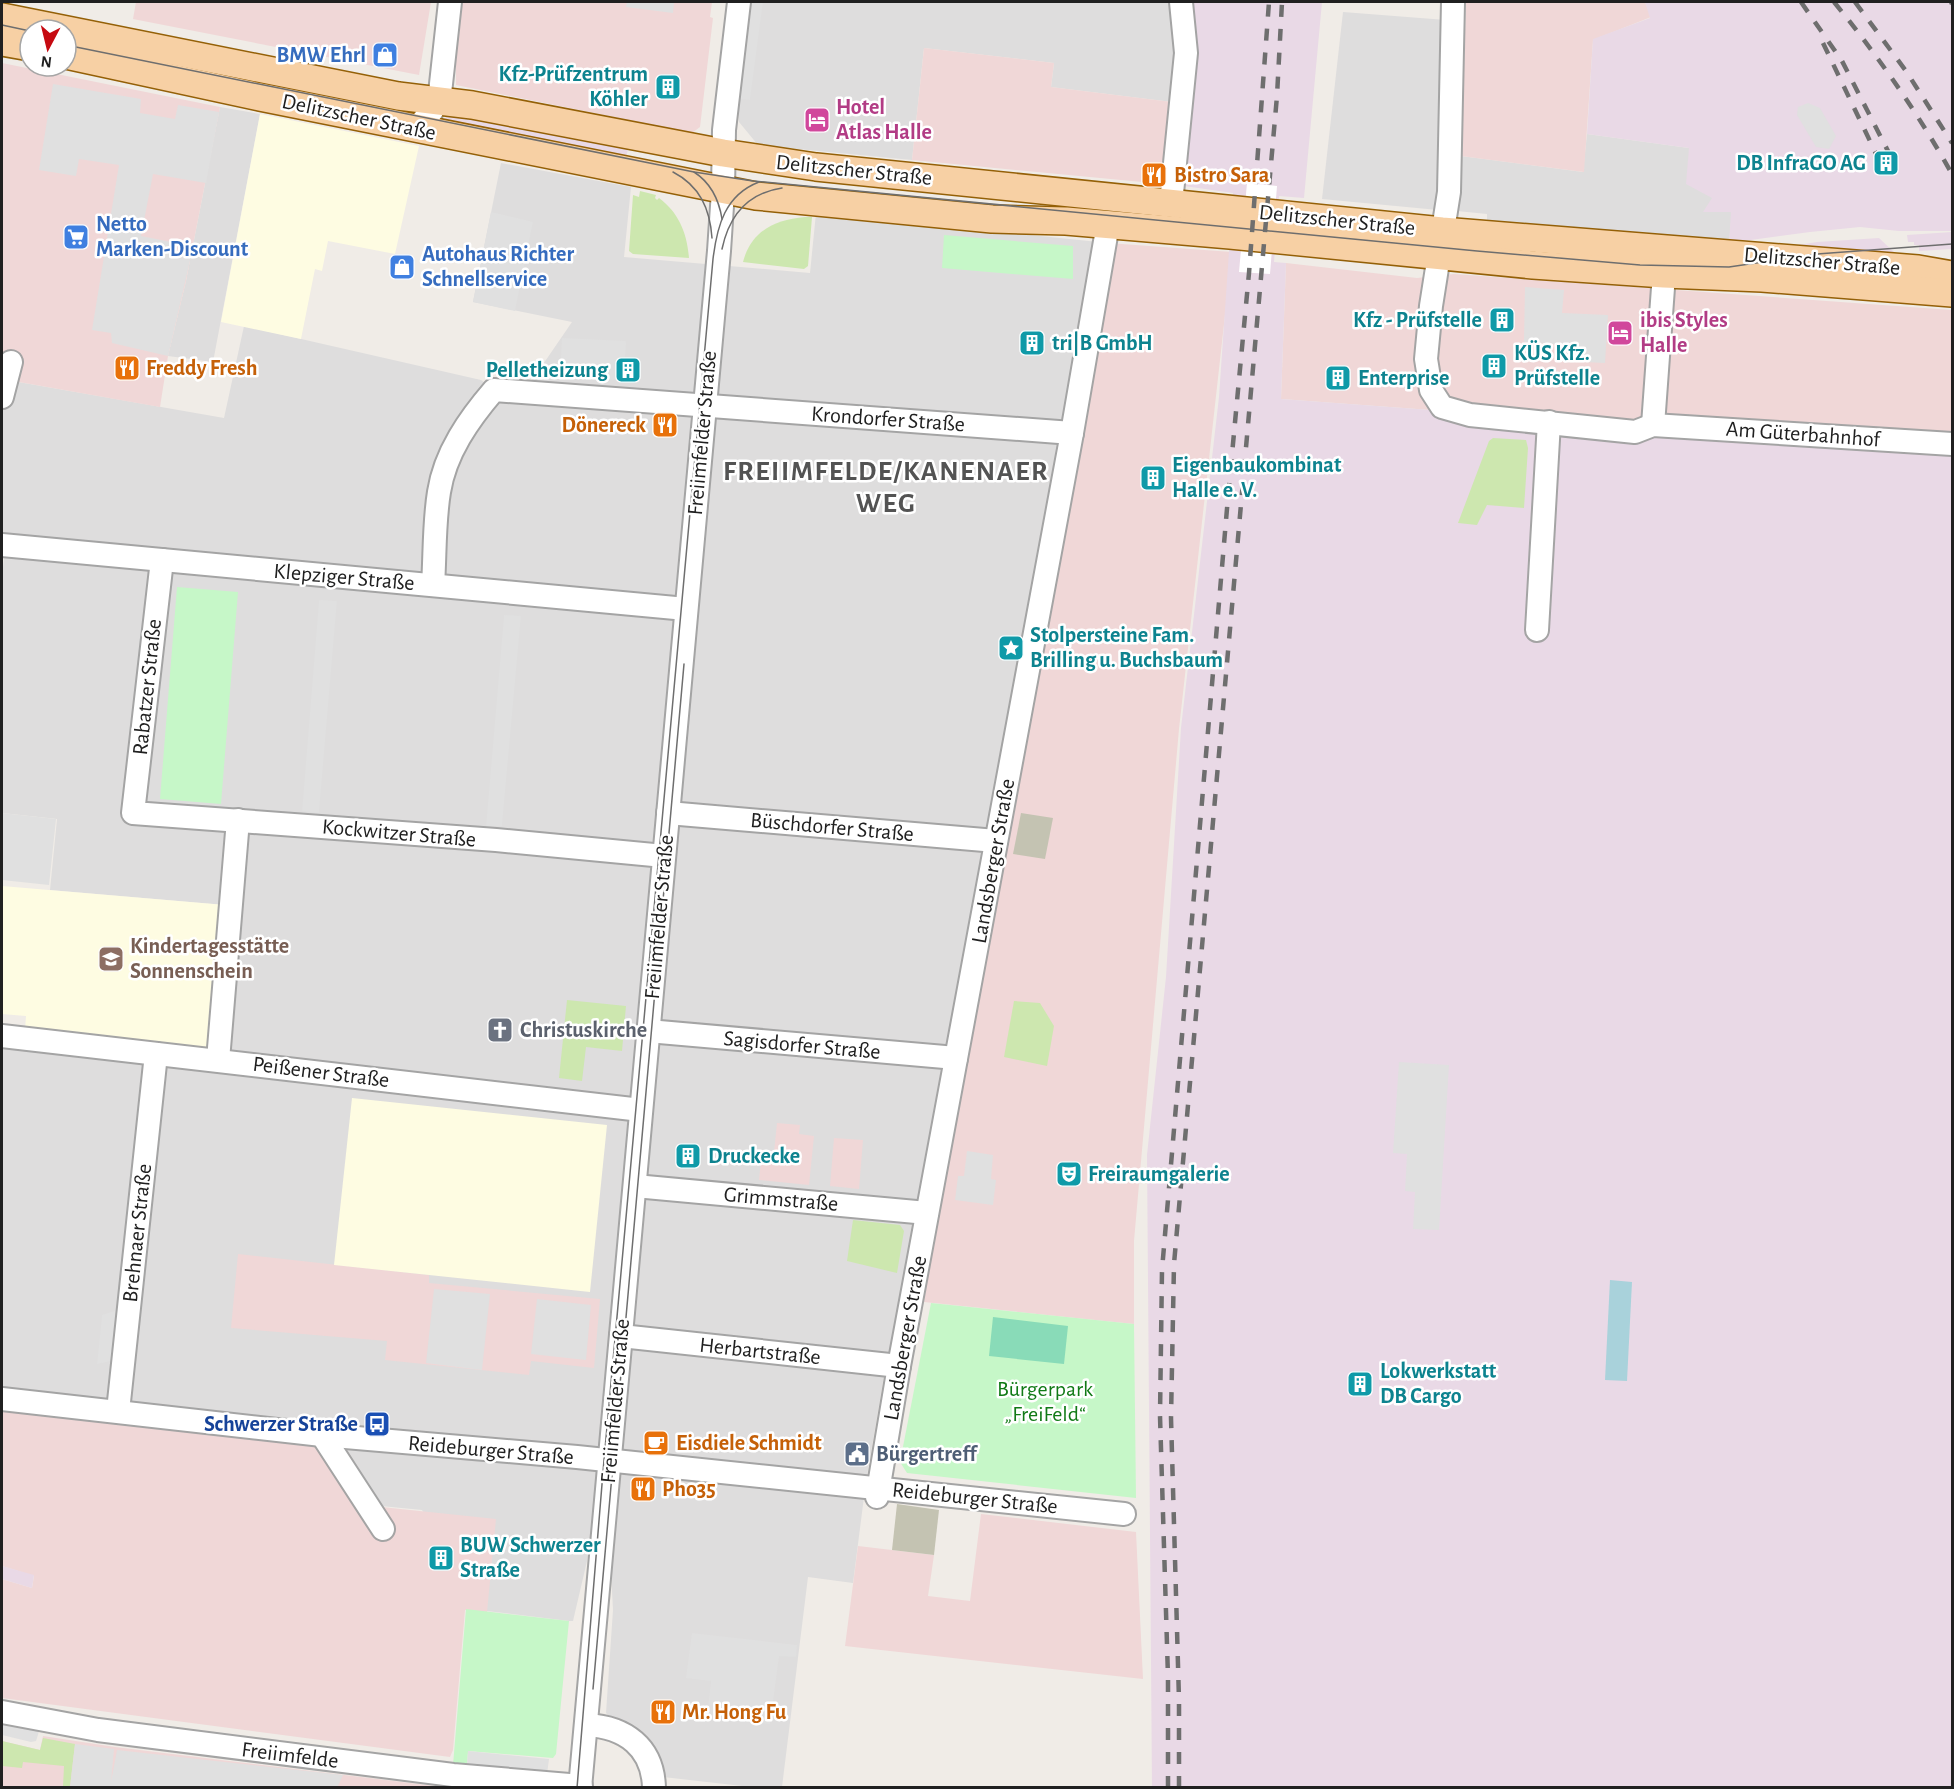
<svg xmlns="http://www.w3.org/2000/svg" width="1954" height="1789" viewBox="0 0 1954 1789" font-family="'Alegreya Sans',sans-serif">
	<rect width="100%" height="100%" fill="#f0ece7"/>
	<!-- residential -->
	<g fill="#dedddd">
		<path d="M749,2h427l3,43 -7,57 -121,-15 3,-24 -130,-15 -12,112 -154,-15 -19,-23 -1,-22z"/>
		<path d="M1343,12l103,8 -8,190 -116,-11z"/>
		<path d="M220,107l40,7 -47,248 -45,-6 18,-75z"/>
		<path d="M1587,134l102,14 24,50 -9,14h28l-3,31 -242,-19v-10l-30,-3 4,-55 122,16z"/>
		<path d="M501,163l130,24 -7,70 186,16 6,-60 292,30 -107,585 -318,-14 300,35 -94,505 -234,-15 230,31 -18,106 -242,-14 239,35 -11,86 -45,-6 -26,210h-31l-88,-10 -57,-64 7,-103 -6,-112 2,-31 -36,154h-4l-82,-10 -65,-101 -51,-5 -251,-95 37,-354 64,2 17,-238 -106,-5 99,19 -6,71 -175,-15 7,-71 -55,-6v-235l3,-32 -3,-1v-148l5,-17 217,38 20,-92 237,54 13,10 30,2 48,-70 -99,-20z"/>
		<path d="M2,1038l152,18 -38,352 -114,-11z"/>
	</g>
	<!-- commercial -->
	<g fill="#f0d7d7">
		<path d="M136,2h295l-12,73 -286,-56z"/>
		<path d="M461,2h251l-2,15 3,1 -13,109 -8,6 -236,-48v-46z"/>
		<path d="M1466,2h179l6,15 -58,23 -9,132 -123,-16z"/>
		<path d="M924,48l130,15 -3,24 121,15 -9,82 -251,-24z"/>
		<path d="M2,63l218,44 -34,174 -18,75 -8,51 -158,-28v4z"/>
		<path d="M1108,243l124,9 -53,477 -45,512v83l-210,-22 77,-474z"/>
		<path d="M1286,263l131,15 37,-4 498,36v138l-671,-49z"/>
		<path d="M777,1123l23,2 -1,9 15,2 -5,49 -50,-5 3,-29 12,1z"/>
		<path d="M834,1138l29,2 -4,49 -29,-3z"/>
		<path d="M238,1254l191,21v8l171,16 -6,69 -63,-7 -2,14 -144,-15 2,-19 -156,-13z"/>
		<path d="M2,1400l323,36 47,70 124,13 -9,93 -22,-2 -12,140 -3,7 -448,-59v-119l30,9 2,-12 -32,-10z"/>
		<path d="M981,1514l155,18 7,147 -298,-33 13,-100 76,9 -6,41 42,5z"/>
		<path d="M43,1736l72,11 328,40 -441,1v-47l38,9z"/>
	</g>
	<!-- industrial -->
	<g fill="#e9d9e6">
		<path d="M1186,2h136l-18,196 -25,-2 -5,66 12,1 -5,136 671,49v1339l-800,1 -5,-633 19,-178 15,-249 38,-331 14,-204 -56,-8z"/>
		<path d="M1645,2h307v229h-53l-39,-4 -50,5 -81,11 2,-31h-28l9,-14 -26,-14 3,-36 -102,-14 6,-95 57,-21z"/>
		<path d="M455,107l173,42 -3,13 -186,-37z"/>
		<path d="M1952,232v17l-33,2v-6h-5v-3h-6l-1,-7z"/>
		<path d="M1879,238l17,16 -141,-2 62,-10z"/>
		<path d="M2,1566l32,9 -2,13 -30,-9z"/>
	</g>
	<!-- education -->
	<g fill="#fefce2">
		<path d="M260,114l159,32 -24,108 -67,-13 -6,30 -7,-2 -14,70 -80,-17z"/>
		<path d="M2,886l223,19 -13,144 -187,-19 1,-14 -24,-2z"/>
		<path d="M352,1098l255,27 -17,167 -256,-27z"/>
	</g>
	<!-- construction -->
	<g fill="#c4c3b2">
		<path d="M1021,813l32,5 -8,41 -32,-5z"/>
		<path d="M897,1504l42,6 -5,45 -42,-5z"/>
	</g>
	<!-- grass -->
	<g fill="#cde7af">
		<path d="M640,191l16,4 -1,3 2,2 2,-2c20,15 28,35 30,60l-56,-4 -4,-3 4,-56 6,2z"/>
		<path d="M805,217h7l-4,49 -4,3 -61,-7c8,-31 31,-42 62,-45z"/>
		<path d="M1493,438l33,2 2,8 -4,60 -37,-3 -10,20 -19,-2 31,-82z"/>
		<path d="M567,1000l59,6 -4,45 -36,-4 -4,34 -23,-3z"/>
		<path d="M1014,1001l26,2 14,23 -7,40 -43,-9z"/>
		<path d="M853,1220l47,5 4,6 -7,42 -50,-12z"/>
		<path d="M43,1738l32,6 -5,43h-7l1,-21 -41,-4 -1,6 -20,-2v-25l38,9z"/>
	</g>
	<!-- park -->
	<g fill="#c6f7c8">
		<path d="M944,235l129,11v33l-131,-11z"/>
		<path d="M177,587l61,5 -17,212 -61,-5z"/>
		<path d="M931,1303l203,21 2,174 -229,-25 -7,-11z"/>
		<path d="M466,1609l103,12 -13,133 -3,4 -85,-7 -1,15 -14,-1z"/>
	</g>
	<!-- pitch -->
	<path fill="#89dbb8" d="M993,1317l75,9 -4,38 -75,-8z"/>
	<!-- parking -->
	<g fill="#e0e0e0">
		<path d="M627,2h47l-1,11 -47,-6z"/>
		<path d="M750,2h13l-13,98 -12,-1z"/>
		<path d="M53,84l88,15 -1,14 35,6 3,-14 41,7 -13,71 -53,-9 -12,62 35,7 -2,9 17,4 -23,100 -56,-13 -1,-10 -19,-3 27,-165 -40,-6 -3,17 -37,-6z"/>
		<path d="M1808,103l12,5 16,28 -7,13 -13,-2 -19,-32 1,-8z"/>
		<path d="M491,212l42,10 -18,89 -42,-9z"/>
		<path d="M1525,287l39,3 -2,23 46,2 -3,48 -42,-2v-16l-39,-3z"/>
		<path d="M562,338l64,3 -1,18h-6l-1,21 -58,-3z"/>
		<path d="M319,600l18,1 -18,212 -17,-2z"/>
		<path d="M504,615l17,1 -19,210h-16z"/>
		<path d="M2,813l54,6 -7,66 -47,-5z"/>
		<path d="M1399,1062l50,3 -10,165 -26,-1 2,-37 -10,-1 2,-37 -14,-1z"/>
		<path d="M967,1151l26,4 -2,24 5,1 -3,25 -38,-5 3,-24h6z"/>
		<path d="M434,1289l56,5 -8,76 -56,-7z"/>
		<path d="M537,1299l54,6 -5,55 -55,-6z"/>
		<path d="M121,1309l-6,51 -18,4 5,-49z"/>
		<path d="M692,1633l105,12 -1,12 -17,-1 -9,68 -63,-8 4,-35 -25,-3z"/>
		<path d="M2,1720l38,8 -4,13 -5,1 -29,-7z"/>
		<path d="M75,1744l39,5 -3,33 6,-32 226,25 -6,13 -267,-1z"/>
		<path d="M468,1751l81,8 -2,15 -80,-8z"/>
	</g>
	<!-- water -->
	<path fill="#a9d2db" d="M1610,1280l22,2 -5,99 -22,-1z"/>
	<!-- pier -->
	<path fill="#fff" d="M1247,183l30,3 -7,88 -31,-2z"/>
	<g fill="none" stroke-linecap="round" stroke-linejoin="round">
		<!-- minor casing -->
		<g stroke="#a4a4a4" stroke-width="26">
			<g id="minor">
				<path d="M1453,2l-4,190 -18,114 -5,53 5,31 11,17 28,8 165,17 18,-7 299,19"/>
				<path d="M416,128l16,-17 8,-18 10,-91"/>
				<path d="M1171,203l15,-150 -5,-51"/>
				<path d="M2,397l9,-35"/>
				<path d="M1653,425l11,-151"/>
				<path d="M2,545l684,64"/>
				<path d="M162,560l-29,253 363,27 168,16"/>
				<path d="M433,585c2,-30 1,-63 6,-93 6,-39 30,-73 55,-102l578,43"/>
				<path d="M1537,630l12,-208"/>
				<path d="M668,813l328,28"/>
				<path d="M648,1031l308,27"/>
				<path d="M2,1036l639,74"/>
				<path d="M218,1060l20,-240"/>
				<path d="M635,1186l292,27"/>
				<path d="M621,1336l278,30"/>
				<path d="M2,1399l320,36 255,22 547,57"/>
				<path d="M118,1411l38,-357"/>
				<path d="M322,1435l61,94"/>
				<path d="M877,1497l22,-131 173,-933 36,-209"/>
				<path d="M2,1712l96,18 355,45 128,11"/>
				<path d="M587,1725c38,2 66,22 67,63"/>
				<path d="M580,1788l139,-1537 4,-60 1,-61 15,-128"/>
			</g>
		</g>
		<!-- major casing -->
		<g stroke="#946007" stroke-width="30">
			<g id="major">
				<path d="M2,17l396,79 74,9 251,48 93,14 626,64 476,38 34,6"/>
				<path d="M2,42l28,5"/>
				<path d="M66,55l194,42 496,99 236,23 74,2 164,14 303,30 131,9 98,4 190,15"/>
			</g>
		</g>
		<!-- minor -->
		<use href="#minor" stroke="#fff" stroke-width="22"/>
		<!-- major -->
		<use href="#major" stroke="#f7d0a4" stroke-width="27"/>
		<!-- tram -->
		<g stroke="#6e6e6e" stroke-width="1.5">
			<path d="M2,25l28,6"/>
			<path d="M66,45l628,127 59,9 724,70 163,14 89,2 88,-13 135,-10"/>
			<path d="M673,172c27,14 37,37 39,66"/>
			<path d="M694,172c17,11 25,28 28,47"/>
			<path d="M722,249c7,-33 26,-56 60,-61"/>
			<path d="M593,1689l91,-1025"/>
			<path d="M577,1788l27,-328 109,-1201c4,-33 12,-64 46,-77"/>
		</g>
		<!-- rail -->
		<g stroke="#6e6e6e" stroke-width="4.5" stroke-dasharray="12 12" stroke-linecap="butt">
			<path d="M1801,2l41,59 49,96"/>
			<path d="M1834,2c44,54 84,111 118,172"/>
			<path d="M1855,2l51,69 46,72"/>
			<path d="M1951,2l1,2"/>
			<path d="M1823,43l57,119"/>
			<path d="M1168,1788v-111l-8,-261 2,-146 66,-773 21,-224 20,-271"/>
			<path d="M1179,1788v-88l-8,-282 3,-154 103,-1168 5,-94"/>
		</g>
	</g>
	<!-- icons -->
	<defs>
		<g id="shop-square" transform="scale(1.35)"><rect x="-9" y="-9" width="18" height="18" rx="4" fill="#3f7fe0" stroke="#fff"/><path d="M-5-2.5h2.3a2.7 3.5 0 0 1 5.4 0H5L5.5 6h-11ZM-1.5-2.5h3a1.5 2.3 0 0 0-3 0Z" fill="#fff"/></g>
		<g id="building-square" transform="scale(1.35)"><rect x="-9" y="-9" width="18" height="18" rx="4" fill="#0f9aa8" stroke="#fff"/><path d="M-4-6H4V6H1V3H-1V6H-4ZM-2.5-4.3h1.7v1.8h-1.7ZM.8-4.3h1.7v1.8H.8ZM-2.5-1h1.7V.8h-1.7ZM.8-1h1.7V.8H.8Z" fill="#fff"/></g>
		<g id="hotel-square" transform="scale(1.35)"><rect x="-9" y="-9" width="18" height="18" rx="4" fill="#d1479c" stroke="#fff"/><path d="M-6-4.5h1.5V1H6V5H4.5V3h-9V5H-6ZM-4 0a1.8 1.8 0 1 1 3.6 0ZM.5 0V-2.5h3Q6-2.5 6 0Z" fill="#fff"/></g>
		<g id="restaurant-square" transform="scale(1.35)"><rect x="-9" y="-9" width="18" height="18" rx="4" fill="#e8710a" stroke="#fff"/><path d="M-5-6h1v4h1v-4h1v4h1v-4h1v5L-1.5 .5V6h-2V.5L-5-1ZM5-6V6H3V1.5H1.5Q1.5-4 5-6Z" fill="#fff"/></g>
		<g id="supermarket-square" transform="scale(1.35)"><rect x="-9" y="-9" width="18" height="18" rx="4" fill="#3f7fe0" stroke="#fff"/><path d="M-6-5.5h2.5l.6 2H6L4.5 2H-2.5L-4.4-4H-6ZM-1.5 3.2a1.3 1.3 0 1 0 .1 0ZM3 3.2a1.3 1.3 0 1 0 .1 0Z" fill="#fff"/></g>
		<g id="sight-square" transform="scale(1.35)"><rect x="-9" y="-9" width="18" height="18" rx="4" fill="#0f9aa8" stroke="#fff"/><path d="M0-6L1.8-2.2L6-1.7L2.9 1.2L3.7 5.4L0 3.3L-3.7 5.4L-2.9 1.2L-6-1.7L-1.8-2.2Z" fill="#fff"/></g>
		<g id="school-square" transform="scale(1.35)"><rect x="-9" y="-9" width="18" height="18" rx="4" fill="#8d6e63" stroke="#fff"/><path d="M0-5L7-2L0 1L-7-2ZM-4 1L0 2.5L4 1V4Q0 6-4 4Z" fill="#fff"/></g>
		<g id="church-square" transform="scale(1.35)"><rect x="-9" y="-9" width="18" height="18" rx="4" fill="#6b7280" stroke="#fff"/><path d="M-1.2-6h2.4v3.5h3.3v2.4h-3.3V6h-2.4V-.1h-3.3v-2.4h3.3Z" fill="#fff"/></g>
		<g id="theatre-square" transform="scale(1.35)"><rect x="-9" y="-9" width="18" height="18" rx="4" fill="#0f9aa8" stroke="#fff"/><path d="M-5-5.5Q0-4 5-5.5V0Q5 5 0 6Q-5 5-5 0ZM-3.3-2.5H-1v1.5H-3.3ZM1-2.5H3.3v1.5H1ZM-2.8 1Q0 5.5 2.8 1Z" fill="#fff"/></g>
		<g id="bus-square" transform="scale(1.35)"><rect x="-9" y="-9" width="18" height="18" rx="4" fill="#1a4fb4" stroke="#fff"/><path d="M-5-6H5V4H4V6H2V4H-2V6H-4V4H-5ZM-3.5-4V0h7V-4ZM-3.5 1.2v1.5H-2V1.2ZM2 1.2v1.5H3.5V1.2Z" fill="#fff"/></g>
		<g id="cafe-square" transform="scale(1.35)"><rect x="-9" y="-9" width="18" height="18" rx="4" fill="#e8710a" stroke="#fff"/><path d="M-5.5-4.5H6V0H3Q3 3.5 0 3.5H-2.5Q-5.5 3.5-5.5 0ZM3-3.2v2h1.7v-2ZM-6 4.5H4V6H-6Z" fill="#fff"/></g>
		<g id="civic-square" transform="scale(1.35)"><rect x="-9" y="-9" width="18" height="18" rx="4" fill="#5c6f8a" stroke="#fff"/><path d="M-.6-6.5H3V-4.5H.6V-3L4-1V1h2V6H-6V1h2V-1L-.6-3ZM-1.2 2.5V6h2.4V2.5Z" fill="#fff"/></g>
	</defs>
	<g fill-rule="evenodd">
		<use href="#shop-square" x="385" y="55"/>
		<use href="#building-square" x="668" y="87"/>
		<use href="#hotel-square" x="817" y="120"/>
		<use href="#building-square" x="1886" y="163"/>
		<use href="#restaurant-square" x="1154" y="175"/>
		<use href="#supermarket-square" x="76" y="237"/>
		<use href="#shop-square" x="402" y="267"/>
		<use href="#building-square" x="1502" y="320"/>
		<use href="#hotel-square" x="1620" y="333"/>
		<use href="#building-square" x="1032" y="343"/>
		<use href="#building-square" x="1494" y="366"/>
		<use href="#restaurant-square" x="127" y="368"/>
		<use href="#building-square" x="628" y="370"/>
		<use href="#building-square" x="1338" y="378"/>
		<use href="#restaurant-square" x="665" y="425"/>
		<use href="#building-square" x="1153" y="478"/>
		<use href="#sight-square" x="1011" y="648"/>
		<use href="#school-square" x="111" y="959"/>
		<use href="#church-square" x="500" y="1030"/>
		<use href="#building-square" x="688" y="1156"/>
		<use href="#theatre-square" x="1069" y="1174"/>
		<use href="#building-square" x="1360" y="1384"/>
		<use href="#bus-square" x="377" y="1424"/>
		<use href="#cafe-square" x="656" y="1443"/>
		<use href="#civic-square" x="857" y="1454"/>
		<use href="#restaurant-square" x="643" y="1489"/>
		<use href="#building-square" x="441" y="1558"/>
		<use href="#restaurant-square" x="663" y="1712"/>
	</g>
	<g text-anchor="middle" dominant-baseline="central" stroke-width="5" stroke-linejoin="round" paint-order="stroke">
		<!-- shop labels -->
		<g font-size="22" font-weight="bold" fill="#366cbe" stroke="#fff" text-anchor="start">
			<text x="366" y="55" text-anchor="end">BMW Ehrl</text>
			<text x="96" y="224">Netto<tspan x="96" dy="25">Marken-Discount</tspan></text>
			<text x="422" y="254">Autohaus Richter<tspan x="422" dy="25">Schnellservice</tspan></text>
		</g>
		<!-- culture labels -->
		<g font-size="22" font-weight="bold" fill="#0d838f" stroke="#fff" text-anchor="start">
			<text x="648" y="74" text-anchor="end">Kfz-Prüfzentrum<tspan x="648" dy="25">Köhler</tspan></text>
			<text x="1866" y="163" text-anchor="end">DB InfraGO AG</text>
			<text x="1482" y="320" text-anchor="end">Kfz - Prüfstelle</text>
			<text x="1052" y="343">tri|B GmbH</text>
			<text x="1514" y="353">KÜS Kfz.<tspan x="1514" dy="25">Prüfstelle</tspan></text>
			<text x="608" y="370" text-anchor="end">Pelletheizung</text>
			<text x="1358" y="378">Enterprise</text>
			<text x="1172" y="465">Eigenbaukombinat<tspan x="1172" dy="25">Halle e. V.</tspan></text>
			<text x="1030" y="635">Stolpersteine Fam.<tspan x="1030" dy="25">Brilling u. Buchsbaum</tspan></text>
			<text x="708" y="1156">Druckecke</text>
			<text x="1088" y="1174">Freiraumgalerie</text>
			<text x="1380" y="1371">Lokwerkstatt<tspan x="1380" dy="25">DB Cargo</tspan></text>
			<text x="460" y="1545">BUW Schwerzer<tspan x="460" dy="25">Straße</tspan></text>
		</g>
		<!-- hotel labels -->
		<g font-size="22" font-weight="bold" fill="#b23c85" stroke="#fff" text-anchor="start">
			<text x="836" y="107">Hotel<tspan x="836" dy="25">Atlas Halle</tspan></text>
			<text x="1640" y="320">ibis Styles<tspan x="1640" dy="25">Halle</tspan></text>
		</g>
		<!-- street labels -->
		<g font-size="22" fill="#202020" stroke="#fff">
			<text transform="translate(359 117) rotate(12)">Delitzscher Straße</text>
			<text transform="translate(854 170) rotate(6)">Delitzscher Straße</text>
			<text transform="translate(1337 220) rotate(6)">Delitzscher Straße</text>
			<text transform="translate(1822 261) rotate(5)">Delitzscher Straße</text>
			<text transform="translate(888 419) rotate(4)">Krondorfer Straße</text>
			<text transform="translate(702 433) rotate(-85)">Freiimfelder Straße</text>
			<text transform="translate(1803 434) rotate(4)">Am Güterbahnhof</text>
			<text transform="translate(344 577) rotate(5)">Klepziger Straße</text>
			<text transform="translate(147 687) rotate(-84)">Rabatzer Straße</text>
			<text transform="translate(832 827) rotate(5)">Büschdorfer Straße</text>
			<text transform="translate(399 833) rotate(5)">Kockwitzer Straße</text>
			<text transform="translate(993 861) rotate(-80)">Landsberger Straße</text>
			<text transform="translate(659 917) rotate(-85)">Freiimfelder Straße</text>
			<text transform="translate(802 1045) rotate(5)">Sagisdorfer Straße</text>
			<text transform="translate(321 1072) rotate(7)">Peißener Straße</text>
			<text transform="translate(781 1199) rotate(5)">Grimmstraße</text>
			<text transform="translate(137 1233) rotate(-84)">Brehnaer Straße</text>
			<text transform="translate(905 1338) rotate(-80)">Landsberger Straße</text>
			<text transform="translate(760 1351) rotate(6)">Herbartstraße</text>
			<text transform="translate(615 1401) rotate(-85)">Freiimfelder Straße</text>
			<text transform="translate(491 1450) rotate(5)">Reideburger Straße</text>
			<text transform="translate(975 1498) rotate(6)">Reideburger Straße</text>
			<text transform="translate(290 1755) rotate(7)">Freiimfelde</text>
		</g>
		<!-- food labels -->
		<g font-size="22" font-weight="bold" fill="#c56008" stroke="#fff" text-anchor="start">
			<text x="1174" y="175">Bistro Sara</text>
			<text x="146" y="368">Freddy Fresh</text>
			<text x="646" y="425" text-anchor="end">Dönereck</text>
			<text x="676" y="1443">Eisdiele Schmidt</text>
			<text x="662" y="1489">Pho35</text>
			<text x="682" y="1712">Mr. Hong Fu</text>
		</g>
		<!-- education labels -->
		<g font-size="22" font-weight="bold" fill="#785e54" stroke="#fff" text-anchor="start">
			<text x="130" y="946">Kindertagesstätte<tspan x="130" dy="25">Sonnenschein</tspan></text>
		</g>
		<!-- worship labels -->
		<g font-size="22" font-weight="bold" fill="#5b616d" stroke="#fff" text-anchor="start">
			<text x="520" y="1030">Christuskirche</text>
		</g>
		<!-- park labels -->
		<g font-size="22" fill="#117a16" stroke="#fff">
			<text x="1045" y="1389">Bürgerpark<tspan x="1045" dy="25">„FreiFeld“</tspan></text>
		</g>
		<!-- transit labels -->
		<g font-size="22" font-weight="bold" fill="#164399" stroke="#fff" text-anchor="end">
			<text x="358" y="1424">Schwerzer Straße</text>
		</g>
		<!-- service labels -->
		<g font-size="22" font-weight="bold" fill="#4e5e75" stroke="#fff" text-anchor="start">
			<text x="876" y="1454">Bürgertreff</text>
		</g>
		<!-- district labels -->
		<g font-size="28" font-weight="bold" letter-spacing="1.5" fill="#535353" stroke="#fff">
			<text x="886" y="472">FREIIMFELDE/KANENAER<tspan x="886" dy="32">WEG</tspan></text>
		</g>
	</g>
	<!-- border -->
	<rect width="1954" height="1789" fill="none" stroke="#202020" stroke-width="6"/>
	<!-- north arrow -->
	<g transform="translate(48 48) rotate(187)"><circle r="28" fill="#ffffff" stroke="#a6a6a6" stroke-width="1.5"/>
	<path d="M0-4.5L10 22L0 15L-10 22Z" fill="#c60a11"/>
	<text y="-9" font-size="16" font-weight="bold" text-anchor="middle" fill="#202020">N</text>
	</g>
</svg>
